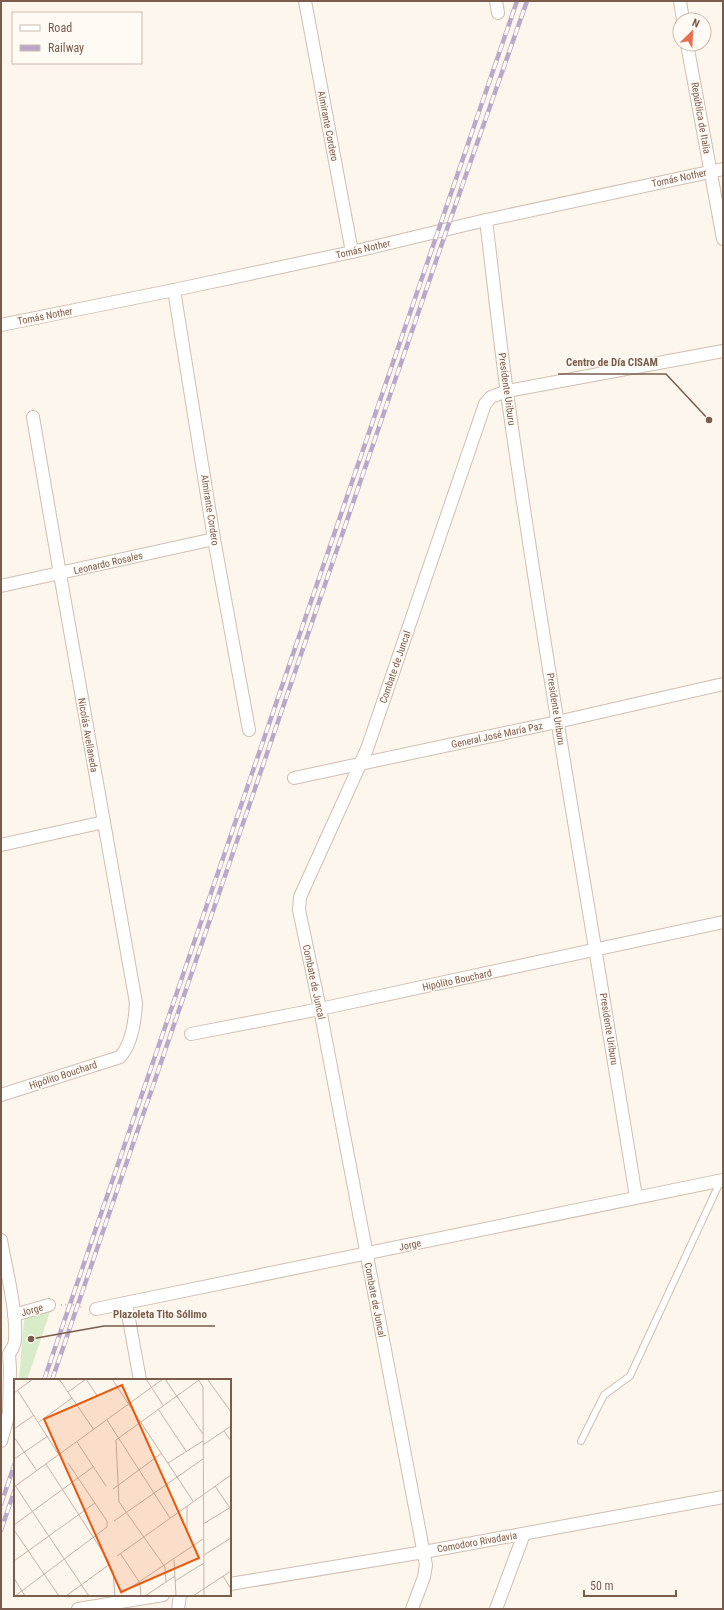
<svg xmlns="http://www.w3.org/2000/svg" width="724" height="1610" viewBox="0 0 724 1610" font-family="'Roboto Condensed',sans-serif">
	<rect width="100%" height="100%" fill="#fdf6ec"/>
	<!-- green -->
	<path fill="#d8ecc9" d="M50,1312l-23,68h-8l5,-59 3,-5z"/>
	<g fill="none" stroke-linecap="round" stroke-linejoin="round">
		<!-- lane casing -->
		<g stroke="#d1beb0" stroke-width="8">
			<path id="lane" d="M581,1441l23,-46 26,-19 91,-196"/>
		</g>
		<!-- street casing -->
		<g stroke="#d1beb0" stroke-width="14">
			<g id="street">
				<path d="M305,1l47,251"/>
				<path d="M496,1l2,12"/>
				<path d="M680,1l3,19"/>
				<path d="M687,44l36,195"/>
				<path d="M486,220c7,57 13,115 21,173 38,269 86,536 129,804"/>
				<path d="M174,290l40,249 35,191"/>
				<path d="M1,325l173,-35 178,-38 134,-32 237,-51"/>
				<path d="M1,586l213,-47"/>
				<path d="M294,778l263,-56 166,-38"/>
				<path d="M1,845l103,-23"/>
				<path d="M191,1034l129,-25 403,-87"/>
				<path d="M1,1095l119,-38c12,-13 15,-36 16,-54l-76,-429 -27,-157"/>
				<path d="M1,1240c5,30 16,69 14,100 0,5 -3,9 -6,14"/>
				<path d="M126,1303l14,77"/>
				<path d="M96,1309l627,-129"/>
				<path d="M14,1315l35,-10"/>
				<path d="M1,1441l8,-28 1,-44 -1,-15"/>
				<path d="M230,1584l194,-32 299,-55"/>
				<path d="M78,1609l85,-14"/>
				<path d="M178,1609l2,-14"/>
				<path d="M412,1609l12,-32 2,-12 -106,-556 -21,-99 1,-13 67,-148 118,-345 6,-7 16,-6 216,-40"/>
				<path d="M496,1609l28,-75"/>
			</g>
		</g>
		<!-- path -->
		<path stroke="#d9b8a5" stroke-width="2" stroke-dasharray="1 3" stroke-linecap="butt" d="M61,1305l9,-1 14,4"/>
		<!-- lane -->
		<use href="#lane" stroke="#fff" stroke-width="6"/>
		<!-- street -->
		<use href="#street" stroke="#fff" stroke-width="12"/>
		<!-- rail casing -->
		<g stroke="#b9a8c9" stroke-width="4.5">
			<g id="rail">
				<path d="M44,1380l473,-1379"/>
				<path d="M52,1380l395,-1151 80,-228"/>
				<path d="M1,1504l14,-41"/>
				<path d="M1,1530l14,-41"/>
			</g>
		</g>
		<!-- rail -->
		<use href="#rail" stroke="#fffaf3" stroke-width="3" stroke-dasharray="9" stroke-linecap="butt"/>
	</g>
	<g text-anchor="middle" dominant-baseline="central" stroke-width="3" stroke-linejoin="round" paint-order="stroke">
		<!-- street labels -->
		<g font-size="10" fill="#7a5c4d" stroke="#fffaf3">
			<text transform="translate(701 118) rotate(80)">República de Italia</text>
			<text transform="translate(328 126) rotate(79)">Almirante Cordero</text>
			<text transform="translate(679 178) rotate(-12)">Tomás Nother</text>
			<text transform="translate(363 249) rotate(-13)">Tomás Nother</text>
			<text transform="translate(45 316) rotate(-11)">Tomás Nother</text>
			<text transform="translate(507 389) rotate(82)">Presidente Uriburu</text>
			<text transform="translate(210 510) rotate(81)">Almirante Cordero</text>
			<text transform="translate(108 563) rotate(-13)">Leonardo Rosales</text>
			<text transform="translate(395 667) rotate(-71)">Combate de Juncal</text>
			<text transform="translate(556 709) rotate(81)">Presidente Uriburu</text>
			<text transform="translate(88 735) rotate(80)">Nicolás Avellaneda</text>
			<text transform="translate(497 735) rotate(-12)">General José María Paz</text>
			<text transform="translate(457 980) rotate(-12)">Hipólito Bouchard</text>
			<text transform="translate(314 982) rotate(78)">Combate de Juncal</text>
			<text transform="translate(609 1029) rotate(81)">Presidente Uriburu</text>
			<text transform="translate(63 1075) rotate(-18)">Hipólito Bouchard</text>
			<text transform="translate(410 1245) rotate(-12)">Jorge</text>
			<text transform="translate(375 1300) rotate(79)">Combate de Juncal</text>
			<text transform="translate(32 1310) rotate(-16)">Jorge</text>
			<text transform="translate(477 1542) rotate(-10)">Comodoro Rivadavia</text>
		</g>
	</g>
	<!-- overview -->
	<g transform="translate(14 1379)">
		<rect width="217" height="217" fill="#fdf6ec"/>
		<path fill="none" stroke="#c5b3a7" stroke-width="1" d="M45,0l35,51M72,0l12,18M98,0l81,122M132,0l17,26M151,0l38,55M184,0l5,8 1,209M194,1l23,32M4,12l41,64M54,13l18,-13M0,14l19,-14M144,30l28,42M93,41l63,98M25,43l33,-24M0,50l20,-14M210,52l7,10M0,58l23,34M63,63l29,44M189,66l28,-19M0,80l34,-23M154,84l35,-22M32,85l62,96 5,12 2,24M0,105l75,112M201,107l15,22M0,108l149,-108M99,110l49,-36M173,127v24M100,142l89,-62M189,145l28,-17M0,146l79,-58M0,151l45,66M106,174l20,30 1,13M190,176l27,-17M103,177l114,-81M160,181l2,36M0,182l81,-58M209,197l8,13M0,199l11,18M161,202l29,-18M152,203l-1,-15 -46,-65 -3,-62 83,-60M107,215l82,-55M1,217l92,-69v-6l-39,-58M52,217l44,-32M131,217l30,-20M179,217l38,-25"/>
		<path fill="#e8590c" fill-opacity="0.15" stroke="#e8590c" stroke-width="2" d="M108,6l77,173 -78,34 -77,-173z"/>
		<rect width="217" height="217" fill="none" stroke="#7a5c4d" stroke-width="2"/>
	</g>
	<!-- callouts -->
	<path fill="none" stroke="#7a5c4d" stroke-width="1.5" d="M709 420L666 374H558M31 1339L104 1326H215"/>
	<g fill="#7a5c4d" stroke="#fffaf3" stroke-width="1.5">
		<circle cx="709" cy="420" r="4"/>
		<circle cx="31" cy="1339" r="4"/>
	</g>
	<g font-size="11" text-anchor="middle" font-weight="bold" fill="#7a5c4d" stroke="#fffaf3" stroke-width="3" stroke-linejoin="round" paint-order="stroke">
		<text x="612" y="366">Centro de Día CISAM</text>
		<text x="160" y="1318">Plazoleta Tito Sólimo</text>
	</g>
	<!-- border -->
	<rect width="724" height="1610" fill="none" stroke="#7a5c4d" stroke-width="4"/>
	<!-- legend -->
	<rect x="12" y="12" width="130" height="52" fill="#fffaf3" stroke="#cabbb1"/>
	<rect x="20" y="25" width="20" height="6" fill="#ffffff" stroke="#cabbb1"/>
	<text x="48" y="32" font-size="12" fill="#7a5c4d">Road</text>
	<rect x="20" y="45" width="20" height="6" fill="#b9a8c9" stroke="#cabbb1"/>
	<text x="48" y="52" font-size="12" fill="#7a5c4d">Railway</text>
	<!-- north arrow -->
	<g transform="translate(692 32) rotate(24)"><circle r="19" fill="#fffaf3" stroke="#cabbb1"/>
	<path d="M0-3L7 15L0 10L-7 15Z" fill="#e76f51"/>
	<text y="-6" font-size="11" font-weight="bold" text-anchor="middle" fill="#7a5c4d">N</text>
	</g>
	<!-- scale -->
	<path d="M584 1590v6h92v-6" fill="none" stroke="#7a5c4d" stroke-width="2"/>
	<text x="590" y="1590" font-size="12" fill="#7a5c4d" stroke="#fffaf3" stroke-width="3" paint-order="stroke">50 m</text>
</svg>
